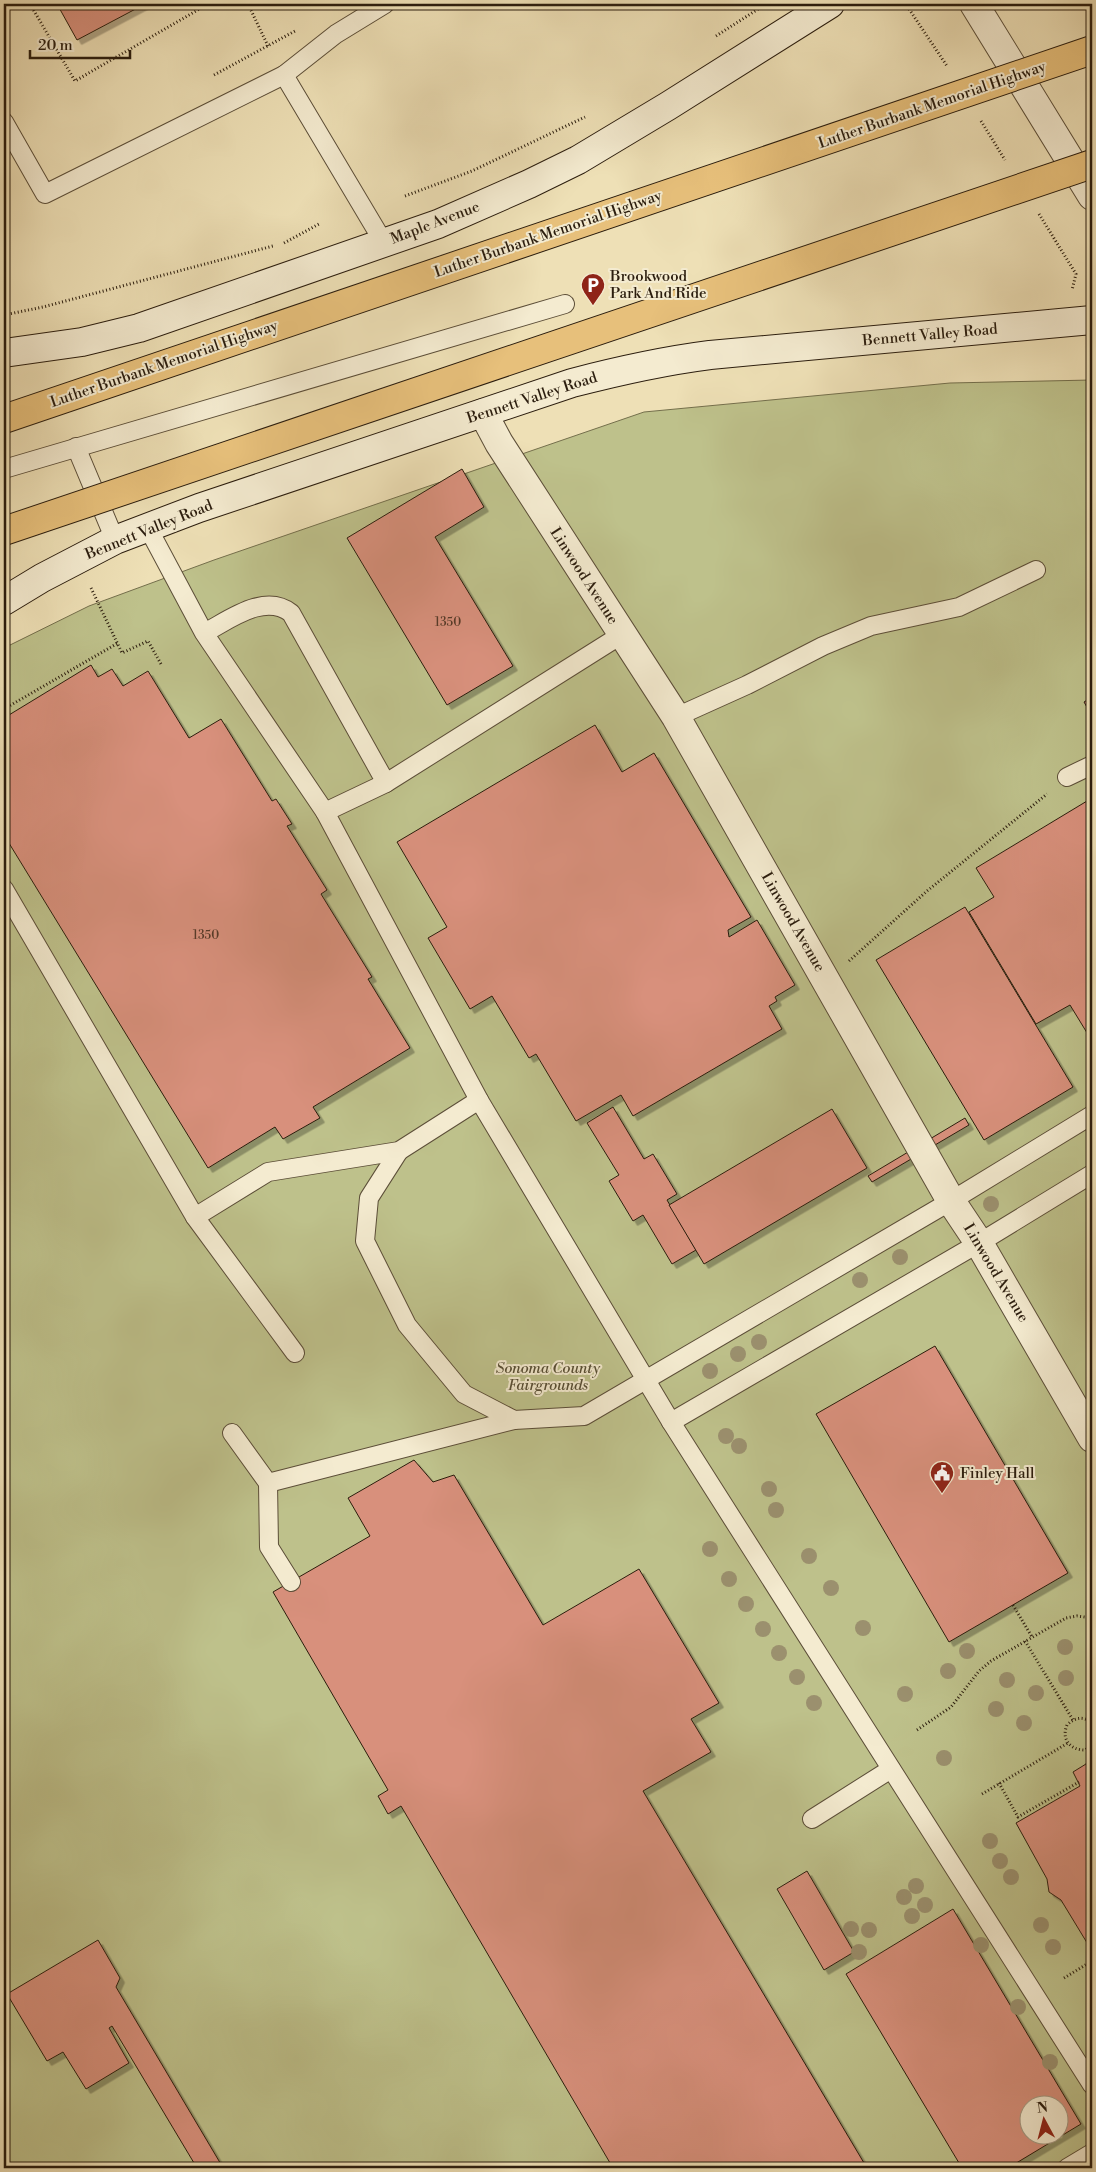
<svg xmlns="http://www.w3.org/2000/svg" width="1096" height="2172" viewBox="0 0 1096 2172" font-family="'Libre Bodoni',serif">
	<defs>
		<filter id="shadow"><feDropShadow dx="4.5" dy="4.5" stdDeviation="0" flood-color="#0004"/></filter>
	</defs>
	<rect width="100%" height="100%" fill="#eee0b6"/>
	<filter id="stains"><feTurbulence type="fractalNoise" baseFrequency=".004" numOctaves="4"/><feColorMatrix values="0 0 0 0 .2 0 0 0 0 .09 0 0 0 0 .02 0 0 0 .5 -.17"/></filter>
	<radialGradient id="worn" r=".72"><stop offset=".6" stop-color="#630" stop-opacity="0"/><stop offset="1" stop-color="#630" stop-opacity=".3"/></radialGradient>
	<!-- green -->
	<path fill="#bec18b" stroke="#746f4c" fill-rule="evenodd" d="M1092,380v1788h-1088v-1520l85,-42 125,-46 430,-148 306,-29zM1028,2104h30v30h-30z"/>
	<!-- building -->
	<g fill="#d8907b" stroke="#2b1d0e" fill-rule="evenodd" filter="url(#shadow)">
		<path d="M57,4h88l-68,36z"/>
		<path d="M462,469l22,38 -49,30 78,129 -66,39 -100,-167z"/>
		<path d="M91,665l7,12 14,-8 11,17 25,-15 41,67 32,-19 51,82 4,-2 16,25 -5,2 40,64 -6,4 51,83 -4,2 42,69 -97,59 7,11 -37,21 -8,-12 -67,41 -204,-333v-117z"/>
		<path d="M1092,697v19l-8,-14z"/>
		<path d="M595,725l27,47 32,-19 97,164 -23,13 1,7 28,-17 38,65 -20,12 2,4 -8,5 13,23 -149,87 -12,-21 -45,26 -40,-67 -7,4 -37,-62 -22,13 -42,-71 19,-11 -50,-85z"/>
		<path d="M1092,798v243l-22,-36 -34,19 -67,-112 25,-15 -18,-29z"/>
		<path d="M965,907l108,180 -89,53 -108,-180z"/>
		<path d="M613,1107l31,52 9,-5 24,40 -10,6 29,50 -24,14 -29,-49 -10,6 -24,-40 10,-6 -32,-52z"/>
		<path d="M832,1109l35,59 -163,96 -35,-59z"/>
		<path d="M965,1118l4,7 -97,57 -4,-6z"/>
		<path d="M935,1346l133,227 -119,69 -133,-228z"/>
		<path d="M414,1460l19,22 21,-7 89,150 96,-56 80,134 -28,16 20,33 -68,39 224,377h-254l-212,-362 -13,8 -10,-18 10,-6 -115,-198 97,-56 -22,-38z"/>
		<path d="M1090,1755h2v196l-31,-51 -12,-8 -2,-13 -31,-56 64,-37 -7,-14 13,-8z"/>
		<path d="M807,1871l47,81 -30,18 -47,-81z"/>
		<path d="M953,1909l128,215 -73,44h-46l-116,-194zM1028,2104h30v30h-30z"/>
		<path d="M98,1940l22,38 -4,9 106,179 -25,2 -85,-142 -3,2 20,35 -43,26 -23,-37 -16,9 -40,-67z"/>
	</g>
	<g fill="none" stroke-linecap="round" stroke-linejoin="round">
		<!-- service casing -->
		<g stroke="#5c4e38" stroke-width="20">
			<g id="service">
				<path d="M284,75l100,168"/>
				<path d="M4,122l41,72 239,-119 52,-41 49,-30"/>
				<path d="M76,447l39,93"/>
				<path d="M4,469l561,-165"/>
				<path d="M148,528l56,105 121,179 61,-29 -95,-170c-27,-21 -63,8 -87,20"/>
				<path d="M676,717l71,-32 76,-39 48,-20 88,-19 77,-37"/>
				<path d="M1067,777l25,-12"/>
				<path d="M386,783l235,-148"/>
				<path d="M4,889l191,328 100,136"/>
				<path d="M479,1100l192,322 421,663"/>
				<path d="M399,1151l-30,47 -4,43 42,84 57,69 50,26 70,-4 367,-215 141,-86"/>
				<path d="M195,1217l73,-45 131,-21 80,-51 -154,-288"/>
				<path d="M671,1422l308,-179 113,-69"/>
				<path d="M232,1433l36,50 246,-63"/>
				<path d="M268,1483l1,64 22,35"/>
				<path d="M812,1819l79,-50"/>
				<path d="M1067,2168l25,-15"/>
			</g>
		</g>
		<!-- minor casing -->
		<g stroke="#5c4e38" stroke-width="30">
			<path id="minor" d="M483,413l16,30 177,274 275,484 28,42 113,195"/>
		</g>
		<!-- tertiary casing -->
		<g stroke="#5c4e38" stroke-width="30">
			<path id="tertiary" d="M974,4l118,192"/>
		</g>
		<!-- secondary casing -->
		<g stroke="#2b1d0e" stroke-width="30">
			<g id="secondary">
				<path d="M4,353l78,-11 57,-14 299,-104 91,-40 49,-24 90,-54 162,-102"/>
				<path d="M4,601l38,-23 73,-38 84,-32 373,-125c46,-12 91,-22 138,-28l382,-35"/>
			</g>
		</g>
		<!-- path -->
		<g stroke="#2b1d0e" stroke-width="3" stroke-dasharray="1 2.5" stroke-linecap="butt">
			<path d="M30,4l45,77 133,-77"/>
			<path d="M248,4l20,42"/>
			<path d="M909,9l38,57"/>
			<path d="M716,36l50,-32"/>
			<path d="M214,75l81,-44"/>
			<path d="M981,121l24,39"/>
			<path d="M405,196l67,-25 113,-54"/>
			<path d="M1039,214l37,60 -4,16"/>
			<path d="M284,243l35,-19"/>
			<path d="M4,315l39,-8 230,-61"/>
			<path d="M91,588l31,65 26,-12 13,23"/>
			<path d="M4,709l114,-66"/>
			<path d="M849,961l78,-70 120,-97"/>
			<path d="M1013,1605l19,32"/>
			<path d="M1025,1641l48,79"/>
			<path d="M1092,1723c-8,-7 -17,-6 -25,2 -6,14 3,25 18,25l7,-5"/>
			<path d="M917,1730l34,-23 28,-36 12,-10 75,-43 11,-2 15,2"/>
			<path d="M999,1783l19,34 61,-35"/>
			<path d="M982,1794l86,-51"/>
			<path d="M1064,1978l28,-17"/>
		</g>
		<!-- service -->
		<use href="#service" stroke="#f4ebd0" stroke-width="18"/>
		<!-- minor -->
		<use href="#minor" stroke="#f4ebd0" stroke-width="28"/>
		<!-- tertiary -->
		<use href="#tertiary" stroke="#f4ebd0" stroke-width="28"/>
		<!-- secondary -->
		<use href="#secondary" stroke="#f4ebd0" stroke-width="28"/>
		<!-- motorway-bridge casing -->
		<g stroke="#2b1d0e" stroke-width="30" stroke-linecap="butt">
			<g id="motorway-bridge">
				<path d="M4,419l1088,-369"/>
				<path d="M4,531l1088,-367"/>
			</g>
		</g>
		<!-- motorway-bridge -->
		<use href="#motorway-bridge" stroke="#e7c07b" stroke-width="28"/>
	</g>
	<!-- trees -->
	<g fill="#9b906e">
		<circle cx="991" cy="1204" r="8"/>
		<circle cx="900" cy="1257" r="8"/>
		<circle cx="860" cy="1280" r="8"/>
		<circle cx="759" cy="1342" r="8"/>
		<circle cx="738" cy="1354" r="8"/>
		<circle cx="710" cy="1371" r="8"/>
		<circle cx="726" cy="1436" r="8"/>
		<circle cx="739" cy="1446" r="8"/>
		<circle cx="769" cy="1489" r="8"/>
		<circle cx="776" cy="1510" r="8"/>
		<circle cx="710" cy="1549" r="8"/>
		<circle cx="809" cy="1556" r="8"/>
		<circle cx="729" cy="1579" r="8"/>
		<circle cx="831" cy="1588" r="8"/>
		<circle cx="746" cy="1604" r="8"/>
		<circle cx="863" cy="1628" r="8"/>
		<circle cx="763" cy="1629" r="8"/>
		<circle cx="1065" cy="1647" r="8"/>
		<circle cx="967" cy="1651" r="8"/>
		<circle cx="779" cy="1653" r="8"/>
		<circle cx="948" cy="1671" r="8"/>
		<circle cx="797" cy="1677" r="8"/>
		<circle cx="1066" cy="1678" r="8"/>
		<circle cx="1007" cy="1680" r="8"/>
		<circle cx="1036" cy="1693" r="8"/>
		<circle cx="905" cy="1694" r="8"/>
		<circle cx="814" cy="1703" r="8"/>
		<circle cx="996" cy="1709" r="8"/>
		<circle cx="1024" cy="1723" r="8"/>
		<circle cx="944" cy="1758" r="8"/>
		<circle cx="990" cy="1841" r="8"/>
		<circle cx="1000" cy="1861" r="8"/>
		<circle cx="1011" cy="1877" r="8"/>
		<circle cx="916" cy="1886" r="8"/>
		<circle cx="904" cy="1897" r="8"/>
		<circle cx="925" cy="1905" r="8"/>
		<circle cx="912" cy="1916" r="8"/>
		<circle cx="1041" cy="1925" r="8"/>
		<circle cx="851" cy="1929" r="8"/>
		<circle cx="869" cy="1930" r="8"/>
		<circle cx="981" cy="1945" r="8"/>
		<circle cx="1053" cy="1947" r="8"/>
		<circle cx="859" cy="1952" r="8"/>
		<circle cx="1018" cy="2007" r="8"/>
		<circle cx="1050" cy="2062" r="8"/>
	</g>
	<!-- icons -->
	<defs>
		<g id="parking-pin" transform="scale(1.25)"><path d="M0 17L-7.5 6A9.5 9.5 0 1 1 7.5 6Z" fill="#8f2418" stroke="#f4ebd0"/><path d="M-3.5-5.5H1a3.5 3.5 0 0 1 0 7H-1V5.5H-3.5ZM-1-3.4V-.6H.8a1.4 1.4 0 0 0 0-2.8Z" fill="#fff"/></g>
		<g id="civic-pin" transform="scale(1.25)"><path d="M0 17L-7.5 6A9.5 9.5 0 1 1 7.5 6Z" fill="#8f2418" stroke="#f4ebd0"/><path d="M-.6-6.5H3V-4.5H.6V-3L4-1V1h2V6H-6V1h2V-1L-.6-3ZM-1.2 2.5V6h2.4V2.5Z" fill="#fff"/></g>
	</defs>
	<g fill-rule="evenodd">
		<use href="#parking-pin" x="593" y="285"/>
		<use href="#civic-pin" x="942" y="1473"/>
	</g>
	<g text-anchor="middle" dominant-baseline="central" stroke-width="4" stroke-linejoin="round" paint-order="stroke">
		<!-- number labels -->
		<g font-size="12" fill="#563a29">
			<text x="448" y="622">1350</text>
			<text x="206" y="935">1350</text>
		</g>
		<!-- street labels -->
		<g font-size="15" fill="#2b1d0e" stroke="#f4ebd0">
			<text transform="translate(932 105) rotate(-19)">Luther Burbank Memorial Highway</text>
			<text transform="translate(435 223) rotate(-21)">Maple Avenue</text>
			<text transform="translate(548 234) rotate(-19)">Luther Burbank Memorial Highway</text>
			<text transform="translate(930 335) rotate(-5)">Bennett Valley Road</text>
			<text transform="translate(164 364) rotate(-19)">Luther Burbank Memorial Highway</text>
			<text transform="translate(532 398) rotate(-18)">Bennett Valley Road</text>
			<text transform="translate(149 530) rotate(-22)">Bennett Valley Road</text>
			<text transform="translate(584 576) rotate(57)">Linwood Avenue</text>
			<text transform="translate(793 922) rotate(60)">Linwood Avenue</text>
			<text transform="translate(996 1273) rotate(59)">Linwood Avenue</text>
		</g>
		<!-- poi labels -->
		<g font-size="15" fill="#2b1d0e" stroke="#f4ebd0" text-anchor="start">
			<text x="610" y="276">Brookwood<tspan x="610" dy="17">Park And Ride</tspan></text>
			<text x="960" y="1473">Finley Hall</text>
		</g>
		<!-- park labels -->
		<g font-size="15" font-style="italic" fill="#574e34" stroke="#f4ebd0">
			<text x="548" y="1368">Sonoma County<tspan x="548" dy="17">Fairgrounds</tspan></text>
		</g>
	</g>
	<!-- margin -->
	<rect width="1096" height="2172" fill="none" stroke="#eee0b6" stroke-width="20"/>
	<rect x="5" y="5" width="1086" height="2162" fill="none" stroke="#2b1d0e" stroke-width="2.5"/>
	<rect x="10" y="10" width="1076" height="2152" fill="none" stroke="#2b1d0e"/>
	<!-- north arrow -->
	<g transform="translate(1044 2120) rotate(353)"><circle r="24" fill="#f4ebd0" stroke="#a49982"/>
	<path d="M0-4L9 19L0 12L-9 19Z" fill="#8f2418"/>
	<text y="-8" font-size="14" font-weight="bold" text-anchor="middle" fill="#2b1d0e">N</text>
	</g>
	<!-- scale -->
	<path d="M30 50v8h100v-8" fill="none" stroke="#2b1d0e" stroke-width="2.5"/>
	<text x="38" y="50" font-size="15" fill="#2b1d0e" stroke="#f4ebd0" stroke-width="4" paint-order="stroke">20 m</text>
	<rect width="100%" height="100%" filter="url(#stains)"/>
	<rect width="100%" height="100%" fill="url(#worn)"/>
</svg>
